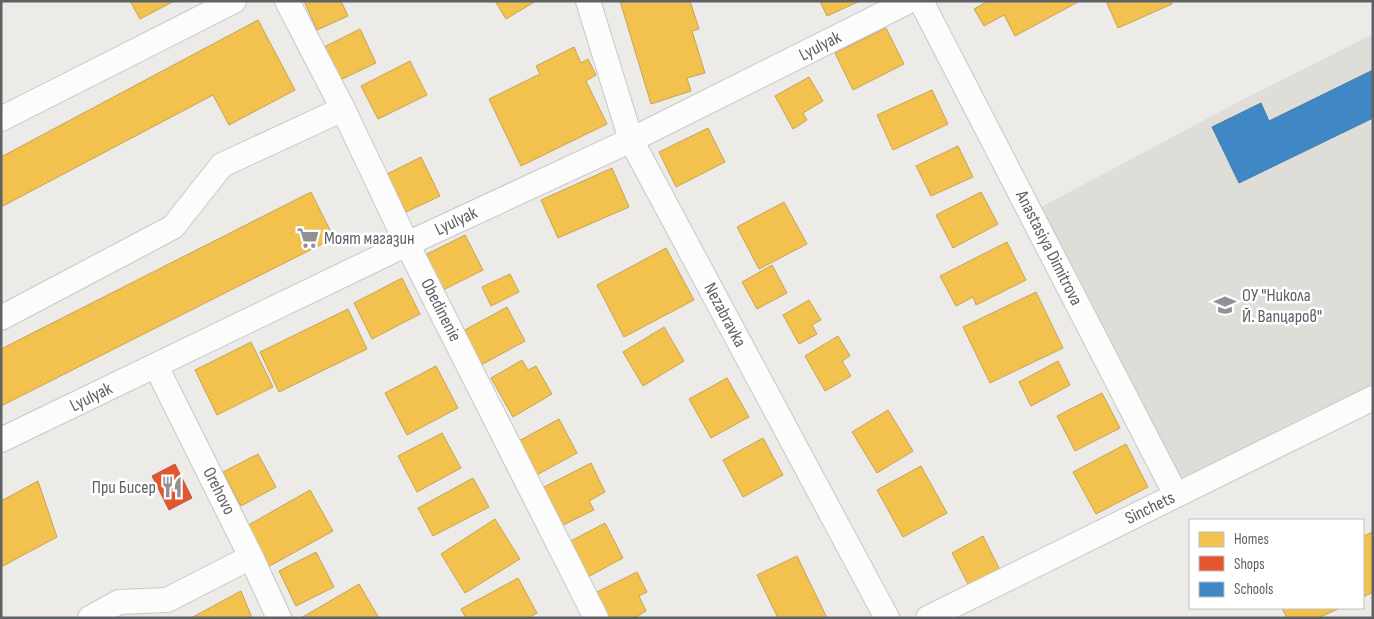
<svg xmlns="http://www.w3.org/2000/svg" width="1374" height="619" viewBox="0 0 1374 619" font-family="'Sofia Sans Condensed',sans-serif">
	<rect width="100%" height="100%" fill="#ecebe8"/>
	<!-- education -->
	<path fill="#dfddd8" d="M1373,34v364l-197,97 -146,-282 210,-112z"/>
	<!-- homes -->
	<g fill="#f2c14e" stroke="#c6a455">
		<path d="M130,1h44l-34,18z"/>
		<path d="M304,1h37l7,15 -31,14z"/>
		<path d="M495,1h41l-30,18z"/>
		<path d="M620,1h70l9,28 -7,2 13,42 -18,5 4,13 -40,13z"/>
		<path d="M820,1h40l-33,15z"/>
		<path d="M988,1h90v1l-63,34 -11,-21 -20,11 -10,-17z"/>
		<path d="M1106,1h65l1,3 -54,24z"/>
		<path d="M258,20l37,70 -66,35 -16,-30 -212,112v-50z"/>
		<path d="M886,28l18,36 -51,26 -18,-37z"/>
		<path d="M360,29l16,34 -36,17 -16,-33z"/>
		<path d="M574,47l7,16 7,-4 8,16 -10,6 21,43 -86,42 -32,-67 51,-25 -4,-8z"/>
		<path d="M410,61l17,34 -49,24 -17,-33z"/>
		<path d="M809,77l14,24 -20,12 4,7 -14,9 -18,-33z"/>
		<path d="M932,90l16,34 -55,26 -16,-35z"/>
		<path d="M708,128l17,34 -49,25 -17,-35z"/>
		<path d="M958,146l15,31 -42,19 -15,-30z"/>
		<path d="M421,157l19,39 -34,16 -19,-38z"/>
		<path d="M612,168l17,39 -71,31 -17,-38z"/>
		<path d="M311,192l23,46 -333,168v-57z"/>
		<path d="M981,192l17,32 -45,24 -17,-33z"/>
		<path d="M784,202l23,42 -48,25 -22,-42z"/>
		<path d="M465,235l18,35 -40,20 -18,-35z"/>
		<path d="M1007,242l19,38 -50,25 -3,-8 -17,9 -16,-30z"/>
		<path d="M666,248l28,52 -70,37 -27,-52z"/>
		<path d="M772,265l15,28 -30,16 -15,-27z"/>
		<path d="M510,274l9,18 -28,14 -9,-19z"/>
		<path d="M402,278l18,36 -48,25 -18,-36z"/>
		<path d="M1036,292l27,56 -73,35 -27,-56z"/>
		<path d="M809,300l12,20 -9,5 5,9 -18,10 -16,-29z"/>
		<path d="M507,307l18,34 -44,24 -18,-34z"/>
		<path d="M348,309l19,40 -88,43 -19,-40z"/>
		<path d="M664,327l20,34 -41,25 -20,-34z"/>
		<path d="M838,336l12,20 -8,5 9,15 -26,15 -20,-35z"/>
		<path d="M251,342l22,45 -56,28 -22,-45z"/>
		<path d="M522,360l6,10 8,-4 16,28 -39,23 -22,-39z"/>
		<path d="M1058,361l12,24 -39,21 -12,-24z"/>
		<path d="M436,366l22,42 -51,27 -22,-42z"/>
		<path d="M727,378l22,39 -38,21 -22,-39z"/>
		<path d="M1102,393l18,35 -45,23 -18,-35z"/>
		<path d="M888,410l25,41 -36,22 -25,-41z"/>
		<path d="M559,419l18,34 -42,23 -18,-34z"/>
		<path d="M442,433l19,35 -44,24 -19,-36z"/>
		<path d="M763,438l20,37 -40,22 -20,-37z"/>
		<path d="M1126,444l22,43 -52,27 -23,-42z"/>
		<path d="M258,454l18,33 -35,19 -18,-34z"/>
		<path d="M591,463l14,29 -16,9 5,9 -33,16 -19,-38z"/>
		<path d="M921,466l26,47 -44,24 -26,-47z"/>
		<path d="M473,478l16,29 -56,29 -15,-28z"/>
		<path d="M38,481l19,56 -56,30v-66z"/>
		<path d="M310,490l23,41 -65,36 -23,-40z"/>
		<path d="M495,519l25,40 -55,34 -24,-39z"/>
		<path d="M605,523l18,35 -37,20 -19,-35z"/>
		<path d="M1373,532v60l-10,5v-61z"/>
		<path d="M983,536l18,36 -31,16 -18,-35z"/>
		<path d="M316,552l18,35 -38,19 -17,-35z"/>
		<path d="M797,556l30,62h-49l-21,-43z"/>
		<path d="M637,572l10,20 -8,4 7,15 -12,7h-31l-12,-23z"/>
		<path d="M518,578l19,35 -9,5h-62l-5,-9z"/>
		<path d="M359,584l20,34h-78z"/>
		<path d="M241,591l11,27h-61z"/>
		<path d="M1282,608h58l-22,10h-31z"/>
	</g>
	<!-- shops -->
	<path fill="#e4572e" stroke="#bc5a3e" d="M175,464l17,34 -23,12 -17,-34z"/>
	<!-- schools -->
	<path fill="#3f88c5" stroke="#487ca8" d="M1373,70v48l-134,65 -27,-56 49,-24 8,18z"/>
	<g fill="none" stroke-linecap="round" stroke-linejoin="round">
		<!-- minor casing -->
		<g stroke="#c7c7c7" stroke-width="26">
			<g id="minor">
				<path d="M287,1l56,108 64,135 189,374"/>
				<path d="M588,1l43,139 256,478"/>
				<path d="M921,1l255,494"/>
				<path d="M1,119l233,-118"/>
				<path d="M1,318l172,-91 49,-62 121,-56"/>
				<path d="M156,366l95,191 28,61"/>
				<path d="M1,440l406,-196 224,-104 278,-139"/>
				<path d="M90,618l29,-16 48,-2 84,-43"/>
				<path d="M928,618l445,-220"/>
			</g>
		</g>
		<!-- minor -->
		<use href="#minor" stroke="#fcfcfc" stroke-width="24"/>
	</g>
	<!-- icons -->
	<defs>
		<g id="supermarket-bare" transform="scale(1.725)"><path d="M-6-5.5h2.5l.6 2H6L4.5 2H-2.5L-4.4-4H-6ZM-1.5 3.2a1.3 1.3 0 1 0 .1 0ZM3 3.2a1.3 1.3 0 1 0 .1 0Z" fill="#909193" stroke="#fff" stroke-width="2.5" paint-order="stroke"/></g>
		<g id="school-bare" transform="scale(1.725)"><path d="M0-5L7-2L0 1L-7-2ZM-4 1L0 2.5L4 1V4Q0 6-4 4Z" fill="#909193" stroke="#fff" stroke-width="2.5" paint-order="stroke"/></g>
		<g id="restaurant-bare" transform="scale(1.725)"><path d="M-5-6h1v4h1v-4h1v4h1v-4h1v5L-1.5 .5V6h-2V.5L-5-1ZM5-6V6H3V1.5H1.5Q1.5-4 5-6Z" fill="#909193" stroke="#fff" stroke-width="2.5" paint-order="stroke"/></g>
	</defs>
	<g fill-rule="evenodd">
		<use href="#supermarket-bare" x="308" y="238"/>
		<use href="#school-bare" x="1225" y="305"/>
		<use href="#restaurant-bare" x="172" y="487"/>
	</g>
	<g text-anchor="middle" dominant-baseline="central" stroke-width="5" stroke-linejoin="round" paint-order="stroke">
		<!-- street labels -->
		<g font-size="18" fill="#5e6165" stroke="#fff">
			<text transform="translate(820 46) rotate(-27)">Lyulyak</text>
			<text transform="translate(456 221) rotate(-25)">Lyulyak</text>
			<text transform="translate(1049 248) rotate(63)">Anastasiya Dimitrova</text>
			<text transform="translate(441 310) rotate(63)">Obedinenie</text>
			<text transform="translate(725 315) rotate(62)">Nezabravka</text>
			<text transform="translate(91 397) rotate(-26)">Lyulyak</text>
			<text transform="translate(219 491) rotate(63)">Orehovo</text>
			<text transform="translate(1150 508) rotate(-26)">Sinchets</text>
		</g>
		<!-- poi labels -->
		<g font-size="18" fill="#5e6165" stroke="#fff" text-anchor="start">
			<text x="324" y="238">Моят магазин</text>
			<text x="1242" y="295">ОУ "Никола<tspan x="1242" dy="21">Й. Вапцаров"</tspan></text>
			<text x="156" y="487" text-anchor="end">При Бисер</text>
		</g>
	</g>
	<!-- border -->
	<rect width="1374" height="619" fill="none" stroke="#5e6165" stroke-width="5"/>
	<!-- legend -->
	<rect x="1189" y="519" width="175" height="90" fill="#ffffff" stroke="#bfc0c1"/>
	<rect x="1199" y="532" width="25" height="15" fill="#f2c14e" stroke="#bfc0c1"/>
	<text x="1234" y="544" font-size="15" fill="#5e6165">Homes</text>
	<rect x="1199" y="556" width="25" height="15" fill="#e4572e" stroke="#bfc0c1"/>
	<text x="1234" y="569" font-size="15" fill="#5e6165">Shops</text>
	<rect x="1199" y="582" width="25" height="15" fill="#3f88c5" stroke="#bfc0c1"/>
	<text x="1234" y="594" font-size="15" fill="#5e6165">Schools</text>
</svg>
